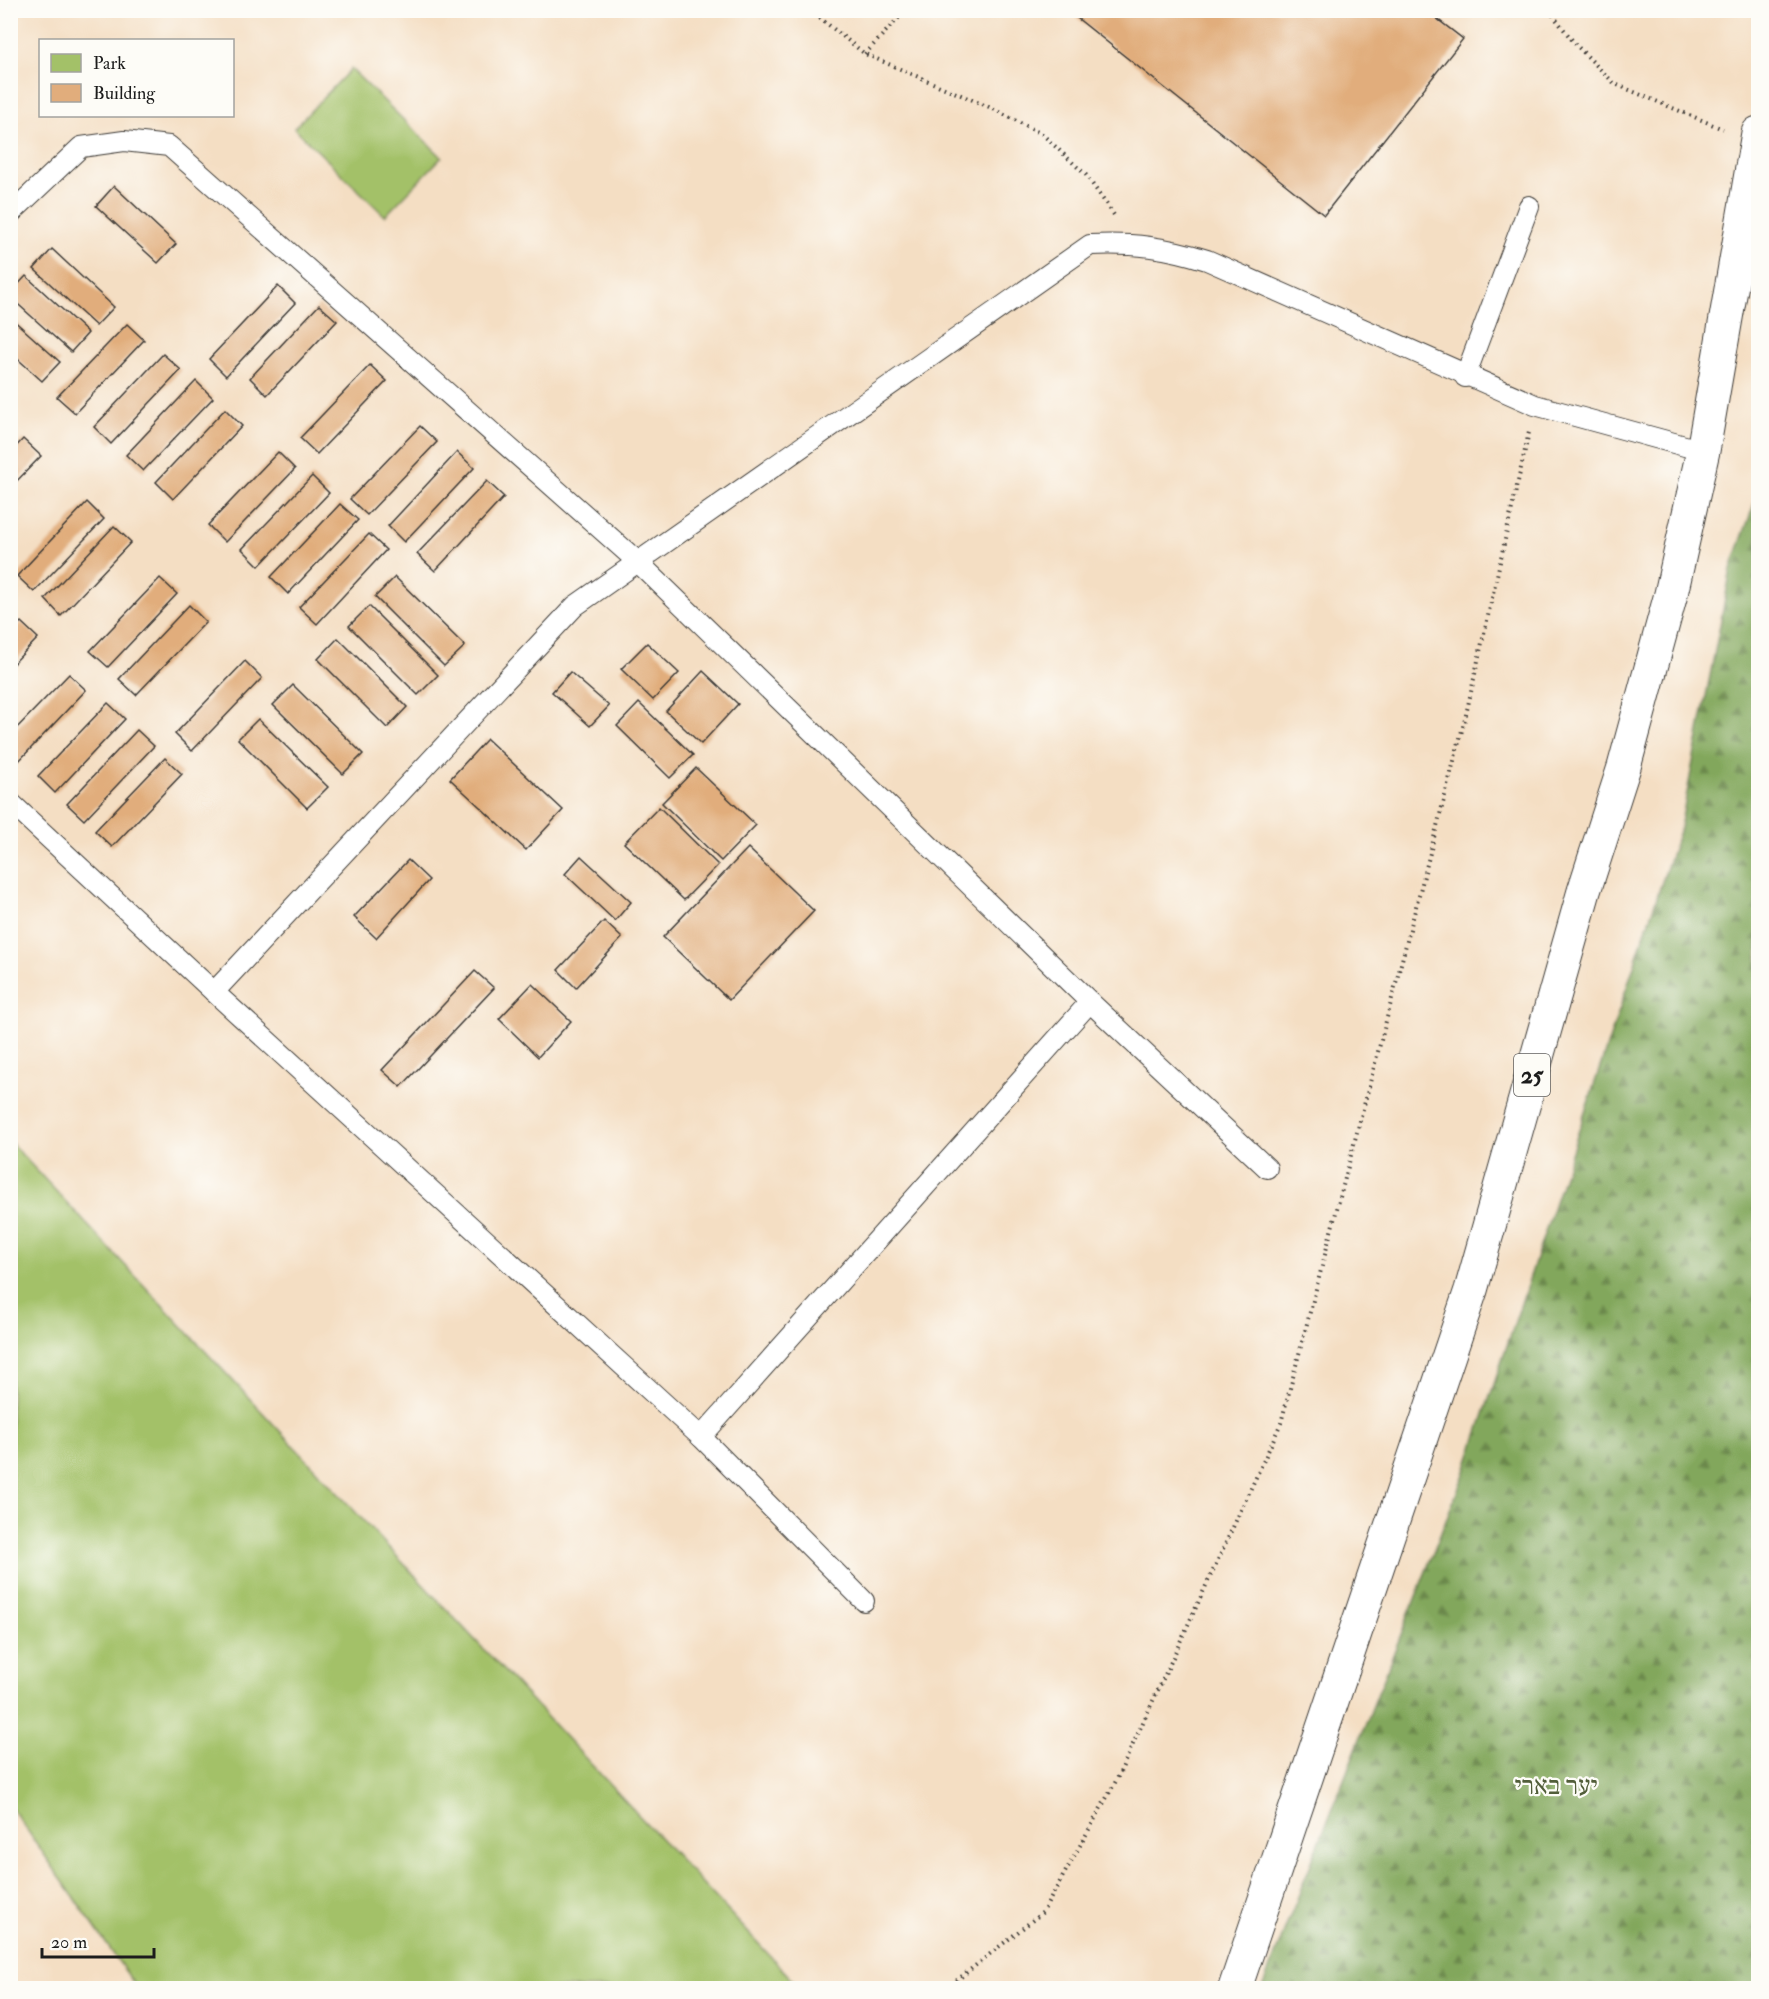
<svg xmlns="http://www.w3.org/2000/svg" width="1769" height="1999" viewBox="0 0 1769 1999" font-family="'IM FELL Double Pica','Frank Ruhl Libre',serif">
	<defs>
		<pattern id="forest-firs" width="22" height="20" patternUnits="userSpaceOnUse" patternTransform="scale(1.5)"><rect width="22" height="20" fill="#82a75c"/><path d="M5 1l3.5 6h-7zM16 11l3.5 6h-7z" fill="#6a874b"/></pattern>
	</defs>
	<rect width="100%" height="100%" fill="#fdfcf7"/>
	<filter id="ink" filterUnits="userSpaceOnUse"><feTurbulence type="fractalNoise" baseFrequency=".0167" numOctaves="2"/><feDisplacementMap in="SourceGraphic" scale="12" xChannelSelector="R" yChannelSelector="G"/><feConvolveMatrix kernelMatrix="1 2 1 2 8 2 1 2 1" color-interpolation-filters="sRGB"/></filter>
	<filter id="wash" filterUnits="userSpaceOnUse"><feTurbulence type="fractalNoise" baseFrequency=".008" numOctaves="4" result="noise"/><feDisplacementMap in="SourceGraphic" scale="24" xChannelSelector="R" yChannelSelector="G"/><feGaussianBlur stdDeviation="1.35" result="paint"/><feColorMatrix in="noise" values="0 0 0 0 0 0 0 0 0 0 0 0 0 0 0 0 0 1.4 0 .05"/><feComposite in="paint" operator="in"/></filter>
	<g filter="url(#wash)">
		<rect width="100%" height="100%" fill="#f4dec3"/>
		<!-- green -->
		<g fill="#a3c168" stroke="#606e42" stroke-width="1.5">
			<path d="M351,69l91,88 -57,59 -91,-88z"/>
			<path d="M11,1143l789,845h-663l-126,-181z"/>
		</g>
		<!-- forest -->
		<path fill="url(#forest-firs)" stroke="#4f623c" stroke-width="1.5" d="M1758,493v1495h-496l202,-514 216,-646 51,-259z"/>
		<g id="blocks">
			<!-- building -->
			<g fill="#e1ad7c">
				<path d="M1067,10h374l-5,8 27,21 -139,176z"/>
				<path d="M114,186l62,58 -18,19 -62,-57z"/>
				<path d="M52,249l62,58 -18,19 -62,-57z"/>
				<path d="M26,276l62,57 -17,19 -61,-55v-4z"/>
				<path d="M278,286l17,17 -69,73 -17,-17z"/>
				<path d="M319,305l18,16 -70,74 -17,-17z"/>
				<path d="M10,317l50,45 -18,19 -32,-29z"/>
				<path d="M127,324l17,16 -69,73 -18,-16z"/>
				<path d="M163,354l18,16 -70,74 -17,-17z"/>
				<path d="M370,365l17,16 -70,73 -17,-16z"/>
				<path d="M196,381l17,17 -70,73 -17,-16z"/>
				<path d="M225,409l17,17 -69,73 -17,-17z"/>
				<path d="M420,426l17,16 -70,73 -17,-16z"/>
				<path d="M23,439l18,17 -31,32v-35z"/>
				<path d="M278,452l17,17 -70,73 -17,-17z"/>
				<path d="M457,452l17,16 -70,74 -16,-16z"/>
				<path d="M312,476l17,17 -70,73 -17,-17z"/>
				<path d="M487,481l17,16 -69,74 -18,-17z"/>
				<path d="M87,502l17,17 -70,73 -17,-16z"/>
				<path d="M340,504l18,16 -70,74 -17,-17z"/>
				<path d="M114,526l17,16 -70,74 -16,-17z"/>
				<path d="M369,534l17,16 -69,74 -18,-17z"/>
				<path d="M395,577l70,69 -21,20 -69,-69z"/>
				<path d="M160,578l17,16 -69,73 -18,-16z"/>
				<path d="M189,605l17,17 -70,73 -17,-16z"/>
				<path d="M369,606l69,69 -20,20 -69,-69z"/>
				<path d="M21,622l17,16 -28,29v-35z"/>
				<path d="M338,638l69,69 -20,21 -69,-69z"/>
				<path d="M647,643l32,30 -26,27 -32,-31z"/>
				<path d="M245,661l17,17 -70,73 -17,-17z"/>
				<path d="M703,671l35,33 -37,40 -35,-33z"/>
				<path d="M570,672l39,34 -19,20 -38,-34z"/>
				<path d="M69,674l17,16 -70,74 -6,-6v-23z"/>
				<path d="M293,685l70,69 -20,20 -70,-69z"/>
				<path d="M108,703l17,16 -70,74 -17,-17z"/>
				<path d="M639,703l54,52 -23,23 -53,-52z"/>
				<path d="M258,719l70,68 -21,21 -69,-69z"/>
				<path d="M137,730l17,16 -70,74 -17,-16z"/>
				<path d="M487,739l76,71 -37,40 -76,-71z"/>
				<path d="M165,758l17,16 -70,73 -17,-16z"/>
				<path d="M696,768l60,57 -35,36 -59,-58z"/>
				<path d="M659,807l59,58 -34,35 -60,-57z"/>
				<path d="M748,848l66,63 -85,89 -66,-63z"/>
				<path d="M581,856l50,46 -16,19 -50,-47z"/>
				<path d="M408,860l21,20 -53,58 -22,-21z"/>
				<path d="M604,921l18,17 -46,50 -18,-18z"/>
				<path d="M475,971l19,17 -93,99 -19,-17z"/>
				<path d="M532,984l39,37 -33,36 -39,-38z"/>
			</g>
		</g>
	</g>
	<g filter="url(#ink)">
		<use href="#blocks" fill-opacity="0" stroke="#3c3935" stroke-width="1.5"/>
		<g fill="none" stroke-linecap="round" stroke-linejoin="round">
			<!-- lane casing -->
			<g stroke="#3c3935" stroke-width="22">
				<g id="lane">
					<path d="M10,214l71,-67 43,-6 45,5 469,416 452,440 177,166"/>
					<path d="M1465,377l64,-171"/>
					<path d="M10,802l204,190 487,445 389,-435"/>
					<path d="M214,992l361,-386 515,-361c44,-2 76,2 117,15l328,145 168,46"/>
					<path d="M701,1437l163,164"/>
				</g>
			</g>
			<!-- highway casing -->
			<g stroke="#3c3935" stroke-width="35">
				<path id="highway" d="M1235,1988l236,-698 113,-399 40,-124 47,-173 32,-143 55,-318"/>
			</g>
			<!-- path -->
			<g stroke="#3c3935" stroke-width="4" stroke-dasharray="1.5 4.5" stroke-linecap="butt">
				<path d="M810,10l55,44 124,53 53,27 44,41 28,40"/>
				<path d="M1549,10l27,35 39,39 108,45"/>
				<path d="M865,54l41,-44"/>
				<path d="M947,1988l96,-76 73,-131 165,-358 184,-704 64,-287"/>
			</g>
			<!-- lane -->
			<use href="#lane" stroke="#fff" stroke-width="20"/>
			<!-- highway -->
			<use href="#highway" stroke="#fff" stroke-width="33"/>
		</g>
	</g>
	<g text-anchor="middle" dominant-baseline="central" stroke-width="4.5" stroke-linejoin="round" paint-order="stroke">
		<!-- shield labels -->
		<rect fill="#fdfcf7" stroke="#605f5e" stroke-width="1.5" x="1514" y="1054" width="36" height="42" rx="4.5"/>
		<g font-size="24" font-weight="bold" fill="#1c1c1c">
			<text x="1532" y="1075">25</text>
		</g>
		<!-- park labels -->
		<g font-size="26" fill="#525e3a" stroke="#fdfcf7">
			<text x="1556" y="1786">יער בארי</text>
		</g>
	</g>
	<!-- margin -->
	<rect width="1769" height="1999" fill="none" stroke="#fdfcf7" stroke-width="36"/>
	<!-- legend -->
	<rect x="39" y="39" width="195" height="78" fill="#fdfcf7" stroke="#a3a29f" stroke-width="1.5"/>
	<rect x="51" y="54" width="30" height="18" fill="#a3c168" stroke="#a3a29f" stroke-width="1.5"/>
	<text x="93" y="69" font-size="18" fill="#1c1c1c">Park</text>
	<rect x="51" y="84" width="30" height="18" fill="#e1ad7c" stroke="#a3a29f" stroke-width="1.5"/>
	<text x="93" y="99" font-size="18" fill="#1c1c1c">Building</text>
	<!-- scale -->
	<path d="M42 1948v9h112v-9" fill="none" stroke="#1c1c1c" stroke-width="3"/>
	<text x="51" y="1948" font-size="18" fill="#1c1c1c" stroke="#fdfcf7" stroke-width="4.5" paint-order="stroke">20 m</text>
</svg>
